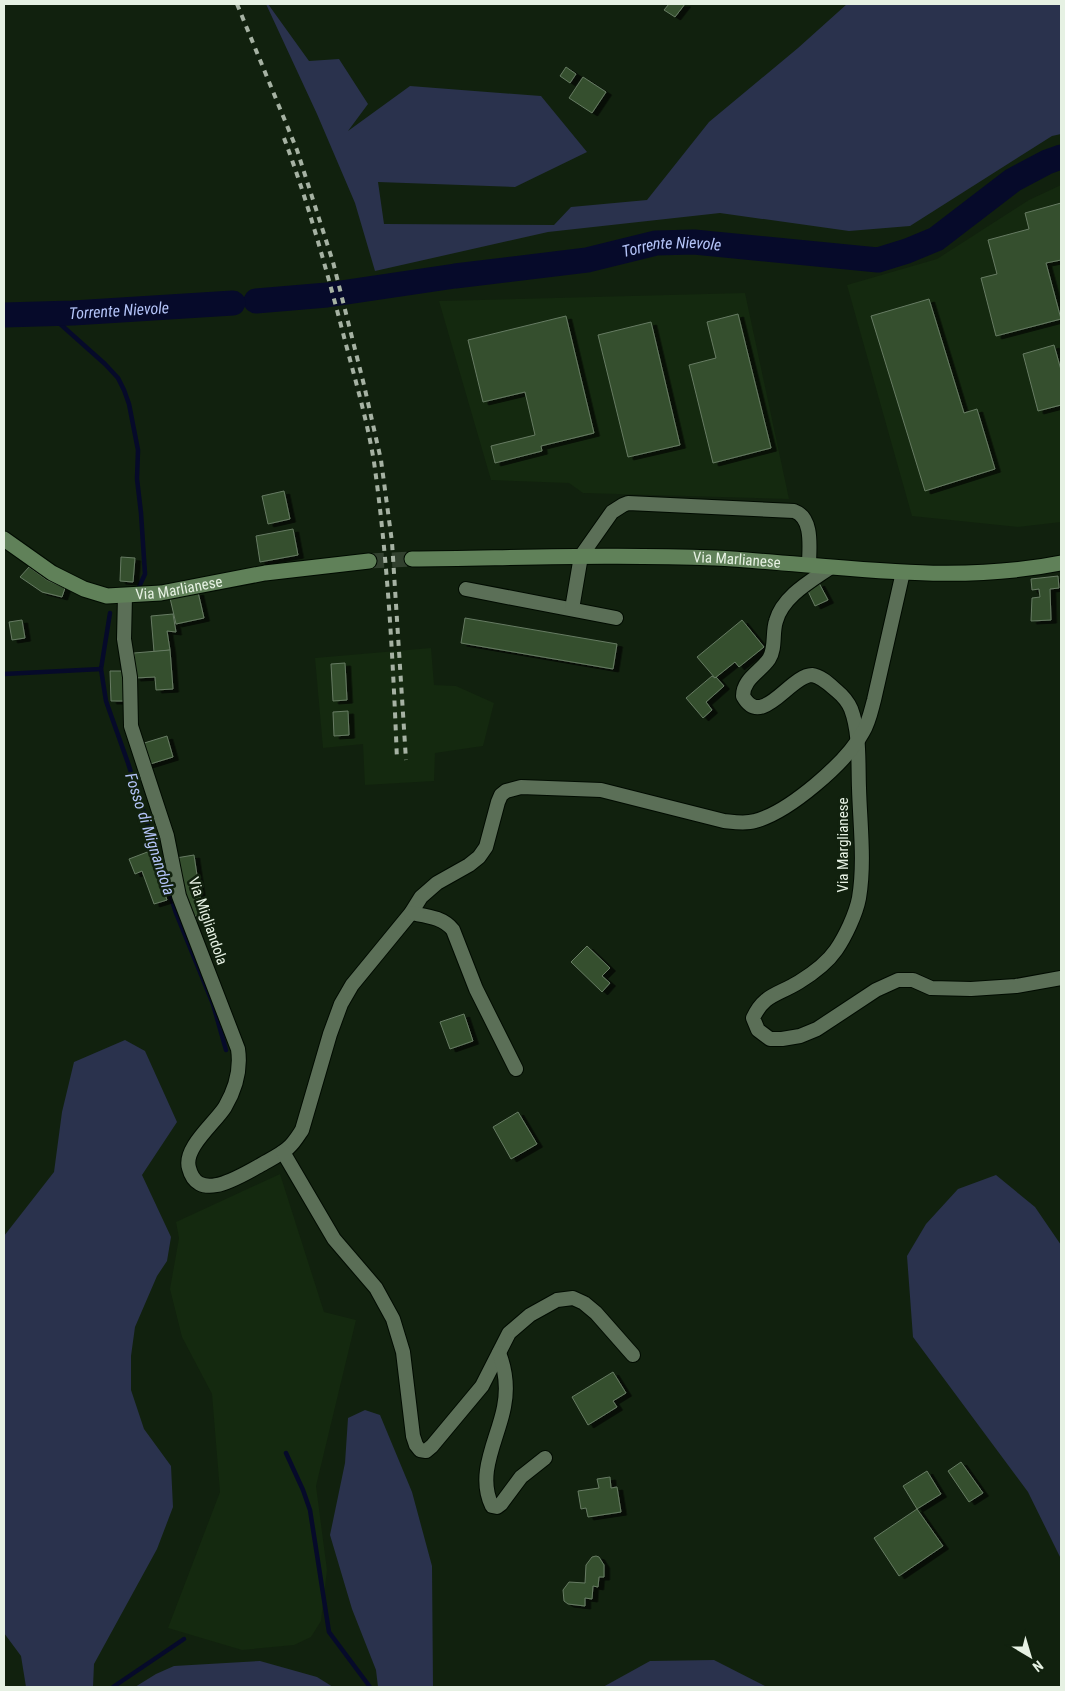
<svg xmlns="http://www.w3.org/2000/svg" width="1065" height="1691" viewBox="0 0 1065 1691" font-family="'Roboto Condensed',sans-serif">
	<defs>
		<filter id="shadow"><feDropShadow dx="5.5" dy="3" stdDeviation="0" flood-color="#0009"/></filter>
	</defs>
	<rect width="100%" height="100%" fill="#11210e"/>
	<!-- built -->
	<g fill="#14290f">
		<path d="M1061,185v337l-43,5 -106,-11 -65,-231 90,-26 92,-59z"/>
		<path d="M745,293l44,206 -206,-6 -14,-10 -78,-3 -52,-179z"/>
		<path d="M431,648l3,37 22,1 38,17 -11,43 -48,7 -1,28 -69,4 -2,-41 -40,4 -8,-90z"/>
		<path d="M280,1174l44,138 32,8 -40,166 11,84 -6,51 -10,16 -17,8 -52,5 -74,-22 52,-136 -8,-98 -30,-57 -12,-48 9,-51 -3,-16z"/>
	</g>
	<!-- green -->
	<g fill="#2a324d">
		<path d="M266,4h2l41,57 30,-2 29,45 -20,27 62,-45 131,10 46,56 -72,35 -137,-5 6,42 170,1 17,-18 76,-7 62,-78 89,-74 49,-44h214v130l-9,2 -142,90 -61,5 -129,-18 -172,19 -173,39 -20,-68 -38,-89z"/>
		<path d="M125,1040l20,11 32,71 -35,53 29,62 -4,24 -10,15 -22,51 -4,29v34l13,39 27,37 2,41 -16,42 -63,115 -1,23h-67l-5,-31 -17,-23v-397l50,-64 8,-60 12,-50z"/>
		<path d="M996,1175l39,32 26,38v314l-33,-67 -115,-155 -6,-81 19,-32 32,-35z"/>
		<path d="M365,1410l15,5 32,77 20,74 1,121h-55l-2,-17 -24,-61 -22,-74 15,-72 3,-45z"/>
		<path d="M714,1660l53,27h-164l47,-26z"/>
		<path d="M260,1661l57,16 16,10h-198l21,-13 18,-8z"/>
	</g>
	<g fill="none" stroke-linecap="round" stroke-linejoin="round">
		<!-- stream -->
		<g stroke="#060a2a" stroke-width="4.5">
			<path d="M49,314l56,50 13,14 6,12 5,14 9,46 -1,29 4,34 4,61 -6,13"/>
			<path d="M110,613l-9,56 5,32 22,62 48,150 37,91 13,46"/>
			<path d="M4,674l97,-5"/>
			<path d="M286,1453l17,37 7,20 19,122 41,55"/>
			<path d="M113,1687l71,-48"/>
		</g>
		<!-- river -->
		<g stroke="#060a2a" stroke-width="25">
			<path id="s1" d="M256,301l71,-6 128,-19 132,-16 69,-17 38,-1 184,18 29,-9 29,-12 77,-59 34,-18 14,-5"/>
			<path id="s2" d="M4,315l69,-2 160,-10"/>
		</g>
	</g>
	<!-- building -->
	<g fill="#34502e" stroke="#677b63" filter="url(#shadow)">
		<path d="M669,4h16l-10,13 -11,-7z"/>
		<path d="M566,67l10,7 -6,9 -10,-7z"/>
		<path d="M583,77l23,15 -14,21 -23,-15z"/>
		<path d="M1061,203v57l-15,3 15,56 -65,17 -15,-58 16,-4 -9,-34 41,-11 -4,-16z"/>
		<path d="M929,299l35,114 13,-4 18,60 -70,22 -54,-175z"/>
		<path d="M738,314l33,134 -58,15 -24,-98 27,-7 -9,-36z"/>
		<path d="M566,316l28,117 -53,13 1,5 -47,12 -4,-17 44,-11 -10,-43 -42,10 -15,-62z"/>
		<path d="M651,322l29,123 -52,12 -30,-122z"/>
		<path d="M1054,345l7,25v35l-23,6 -15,-57z"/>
		<path d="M284,491l6,28 -22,5 -6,-28z"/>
		<path d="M293,529l5,26 -38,7 -4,-26z"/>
		<path d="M121,557l14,1 -2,24 -13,-1z"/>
		<path d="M29,567l18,13 18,8 -3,9 -20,-5 -22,-15z"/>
		<path d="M1058,576l1,12 -9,1 1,31 -20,1 1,-23 8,-1 -1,-8 -7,1 -1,-11z"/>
		<path d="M819,583l9,17 -13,6 -8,-17z"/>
		<path d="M198,592l6,26 -28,6 -6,-26z"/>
		<path d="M173,614l3,18 -9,-1 3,19 -16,2 -3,-36z"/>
		<path d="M465,618l152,26 -4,25 -152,-26z"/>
		<path d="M22,620l3,18 -13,2 -3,-18z"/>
		<path d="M742,620l22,27 -25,20 -4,-5 -20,16 -18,-21z"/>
		<path d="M170,650l3,39 -17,1 -1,-13 -20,1 -1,-25z"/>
		<path d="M345,663l2,37 -14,1 -2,-37z"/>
		<path d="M110,671h13l1,30h-13z"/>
		<path d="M712,676l3,2 1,-1 8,9 -18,16 6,8 -9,8 -17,-20z"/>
		<path d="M348,711l1,24 -15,1 -1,-24z"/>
		<path d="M167,736l6,21 -26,8 -6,-21z"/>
		<path d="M150,851l17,49 -13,4 -12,-33 -7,3 -6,-15z"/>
		<path d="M194,855l9,61h-14l-13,-58z"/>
		<path d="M587,946l23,22 -8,8 8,7 -8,9 -31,-30z"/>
		<path d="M464,1014l9,27 -23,8 -10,-27z"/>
		<path d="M518,1112l19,32 -26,15 -18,-32z"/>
		<path d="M613,1372l13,21 -13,8 4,6 -29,18 -16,-28z"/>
		<path d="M961,1462l22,31 -14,9 -21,-31z"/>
		<path d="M927,1471l14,23 -24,15 -14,-23z"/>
		<path d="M610,1477l1,11 6,-1 4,25 -33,5 -2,-9 -5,1 -3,-18 21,-3 -2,-9z"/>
		<path d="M917,1509l26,37 -44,30 -25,-38z"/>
		<path d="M596,1556l3,1 5,8v12h-5l-1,10 -5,-1 -1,13 -7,-1v8l-17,-2 -4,-3 -1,-11 6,-8 16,1 1,-18 6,-8z"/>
	</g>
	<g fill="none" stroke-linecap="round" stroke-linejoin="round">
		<!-- secondary-tunnel -->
		<path stroke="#31402e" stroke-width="15" stroke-dasharray="15 8" stroke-linecap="butt" d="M369,561l43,-2"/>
		<!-- street casing -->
		<g stroke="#010b00" stroke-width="16">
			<g id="street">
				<path d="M831,567c-20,14 -48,29 -55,54 -4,12 0,27 -7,38 -9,13 -26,20 -26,37 19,34 47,-21 69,-21 9,1 18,10 25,16 6,5 11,11 14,18 9,24 7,53 8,79 1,36 6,74 0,110 -3,16 -14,39 -23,52 -9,13 -24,24 -37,32 -21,13 -35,12 -46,36l5,12 12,9h12l18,-3 17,-7 59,-39 22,-10h15l18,8 40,1 45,-3 45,-8"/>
				<path d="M466,589l150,29"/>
				<path d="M125,596l-1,43 6,38 1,49 36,110 12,60 59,153c3,20 -3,41 -13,58 -10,16 -42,41 -36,61 9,36 51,8 70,-2 10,-6 21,-11 29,-18 6,-5 10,-12 14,-18l28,-96 11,-30 11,-19 59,-72 10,-16 16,-14 32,-18 10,-8 7,-10 12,-45 3,-7 5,-4 15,-4 80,3 123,31c10,1 21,3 31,0 34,-9 91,-58 108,-89 6,-10 8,-21 11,-32l29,-128"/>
				<path d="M572,609l9,-53 31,-44 11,-7 5,-2 166,8c20,7 15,38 15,54"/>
				<path d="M411,913c15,3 32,4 42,17l23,59 40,80"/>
				<path d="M283,1152l51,87 42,49 17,31 10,33 10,84 3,9 4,5 6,1 6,-5 50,-60 27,-53 21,-18 27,-15 16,-2 11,5 12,10 37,42"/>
				<path d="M499,1353c7,18 9,34 5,54 -6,32 -28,66 -12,99l5,1 4,-3 20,-27 24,-19"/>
			</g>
		</g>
		<!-- secondary casing -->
		<g stroke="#010b00" stroke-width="17">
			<g id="secondary">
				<path id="s3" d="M4,539l48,34 32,16 23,7 54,-3 104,-20 104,-12"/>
				<path id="s4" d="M412,559c101,-1 202,-5 303,-1 114,6 232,28 346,5"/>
			</g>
		</g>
		<!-- street -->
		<use href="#street" stroke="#5b6f57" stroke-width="14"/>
		<!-- secondary -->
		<use href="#secondary" stroke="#608159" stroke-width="15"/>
		<!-- rail -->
		<g stroke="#a6b2a3" stroke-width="4" stroke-dasharray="6 6" stroke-linecap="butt">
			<path d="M237,4l60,146 36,112 31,123 17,75 11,82 14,218"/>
			<path d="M284,138c24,64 42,130 59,195 11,43 24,86 31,129 14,99 19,198 23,298"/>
		</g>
	</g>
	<g text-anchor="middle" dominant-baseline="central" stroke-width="5" stroke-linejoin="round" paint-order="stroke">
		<!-- street labels -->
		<g font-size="15" fill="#e6f1e3" stroke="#11210e">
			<text stroke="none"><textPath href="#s4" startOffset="325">Via Marlianese</textPath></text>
			<text stroke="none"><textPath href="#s3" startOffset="191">Via Marlianese</textPath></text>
			<text transform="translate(843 845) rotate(-90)">Via Marglianese</text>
			<text transform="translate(208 921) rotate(71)">Via Migliandola</text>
		</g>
		<!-- water labels -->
		<g font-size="16" font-style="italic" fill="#b4c4f8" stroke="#11210e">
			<text stroke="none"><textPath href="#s1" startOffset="420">Torrente Nievole</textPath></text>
			<text stroke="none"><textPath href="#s2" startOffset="115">Torrente Nievole</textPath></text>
			<text transform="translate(150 834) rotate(72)">Fosso di Mignandola</text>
		</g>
	</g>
	<!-- border -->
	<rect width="1065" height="1691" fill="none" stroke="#e6f1e3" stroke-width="10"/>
	<!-- north arrow -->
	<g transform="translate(1030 1656) rotate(142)" stroke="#11210e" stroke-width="4" paint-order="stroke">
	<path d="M0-4L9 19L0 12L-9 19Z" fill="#e6f1e3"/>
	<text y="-8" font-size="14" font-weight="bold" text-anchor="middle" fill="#e6f1e3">N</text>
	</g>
</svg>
